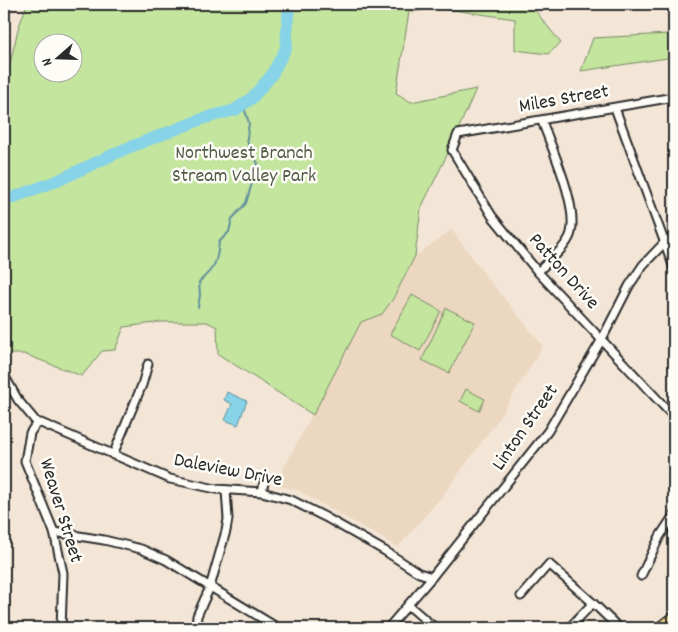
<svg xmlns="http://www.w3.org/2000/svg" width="678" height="632" viewBox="0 0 678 632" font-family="Dekko,sans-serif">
	<rect width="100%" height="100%" fill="#f3e6d7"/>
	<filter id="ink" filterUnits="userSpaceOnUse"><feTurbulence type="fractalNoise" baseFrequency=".02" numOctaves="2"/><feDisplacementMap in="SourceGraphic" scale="10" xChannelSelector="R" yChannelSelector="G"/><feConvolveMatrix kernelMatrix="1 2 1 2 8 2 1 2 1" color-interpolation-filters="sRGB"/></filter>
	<g filter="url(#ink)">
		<!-- built -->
		<path fill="#ecd7c0" d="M452,230l36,49 55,67 -48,78 -52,71 -45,52 -101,-57 -22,-5 86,-163 21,-8 11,-15 22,-43z"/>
		<!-- green -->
		<g fill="#c3e59e" stroke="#778864" fill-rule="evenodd">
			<path d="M27,4h503l31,39 -13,11 -33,-4v-31l-76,-11 -30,4 -13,81 15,9 65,-13 -29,66 -26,53 -6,48 -22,43 -11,15 -21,8 -48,93 -95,-61 -1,-27 -10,-5h-45l-38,5 -9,23 -13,1 -20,25 -58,-22h-20v-264l14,-61zM42,42h30v30h-30z"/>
			<path d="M671,4h3v53l-93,14 12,-33 75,-4z"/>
			<path d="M412,295l29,16 -21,40 -30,-17z"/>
			<path d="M446,308l29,14 -26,51 -27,-13z"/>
			<path d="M466,389l19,10 -6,12 -19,-10z"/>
		</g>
		<!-- water -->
		<path fill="#87d3e7" stroke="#62909c" d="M227,392l20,9 -9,24 -13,-5 7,-16 -8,-4z"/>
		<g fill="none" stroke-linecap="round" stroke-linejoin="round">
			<!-- stream -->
			<path stroke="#62909c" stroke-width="2" d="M198,307l2,-12 -1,-13c16,-15 18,-18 20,-40l10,-10 3,-13 14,-16 12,-40 -9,-13 -2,-12 2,-15 -6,-19"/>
			<!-- river -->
			<path stroke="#87d3e7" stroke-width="12" d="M4,201l55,-21 66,-31 80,-31 30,-8 17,-12 19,-22 15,-28 3,-44"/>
			<!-- street casing -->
			<g stroke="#2b2b2b" stroke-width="11">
				<g id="street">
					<path d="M674,97l-216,37 -6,16 40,66 46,56 136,145"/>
					<path d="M615,108l59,160"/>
					<path d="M538,272c10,-11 25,-21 31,-34 13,-25 -18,-91 -27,-117"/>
					<path d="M4,375l14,25 20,24"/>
					<path d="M113,455l29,-70 6,-21"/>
					<path d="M262,492l2,-10"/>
					<path d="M54,532l50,8 37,9 25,11 112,68"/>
					<path d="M641,576l19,-40 14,-21"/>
					<path d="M521,596l28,-32 44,39"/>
					<path d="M408,605l27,23"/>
					<path d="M4,625l3,3"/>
					<path d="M61,628l2,-55 -9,-41 -29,-71 5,-28 6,-9 5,-1 129,56 46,10 46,3 29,8 34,17 60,34 34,22 13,4"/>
					<path d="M196,628l1,-12 13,-29 16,-56 2,-12 -2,-29"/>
					<path d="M388,628l44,-51 116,-146 54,-92 27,-53 14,-21 21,-22 10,-7"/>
					<path d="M569,628l24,-25 26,25"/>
				</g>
			</g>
			<!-- primary casing -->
			<g stroke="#2b2b2b" stroke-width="15">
				<path id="primary" d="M661,628l13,-10"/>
			</g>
			<!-- street -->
			<use href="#street" stroke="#fdfcf7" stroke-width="7"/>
			<!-- primary -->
			<use href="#primary" stroke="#f9e181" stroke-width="11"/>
		</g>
	</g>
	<g text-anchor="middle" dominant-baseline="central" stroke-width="5" stroke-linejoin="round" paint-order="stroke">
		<!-- street labels -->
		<g font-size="20" fill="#2b2b2b" stroke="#fdfcf7">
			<text transform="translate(564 100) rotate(-10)">Miles Street</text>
			<text transform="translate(563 272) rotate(48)">Patton Drive</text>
			<text transform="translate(526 428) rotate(-55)">Linton Street</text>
			<text transform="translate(228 471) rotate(11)">Daleview Drive</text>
			<text transform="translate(60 511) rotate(73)">Weaver Street</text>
		</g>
		<!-- park labels -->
		<g font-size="20" fill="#515a48" stroke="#fdfcf7">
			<text x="244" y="154">Northwest Branch<tspan x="244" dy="23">Stream Valley Park</tspan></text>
		</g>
	</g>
	<!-- margin -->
	<rect width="678" height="632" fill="none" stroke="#fdfcf7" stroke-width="20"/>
	<rect x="10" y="10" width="658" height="612" fill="none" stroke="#2b2b2b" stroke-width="2" filter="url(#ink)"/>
	<!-- north arrow -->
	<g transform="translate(58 58) rotate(250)"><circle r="24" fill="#fdfcf7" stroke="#a9a8a5"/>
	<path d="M0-4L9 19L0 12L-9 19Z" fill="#2b2b2b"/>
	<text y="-8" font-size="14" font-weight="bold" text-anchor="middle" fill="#2b2b2b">N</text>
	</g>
</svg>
